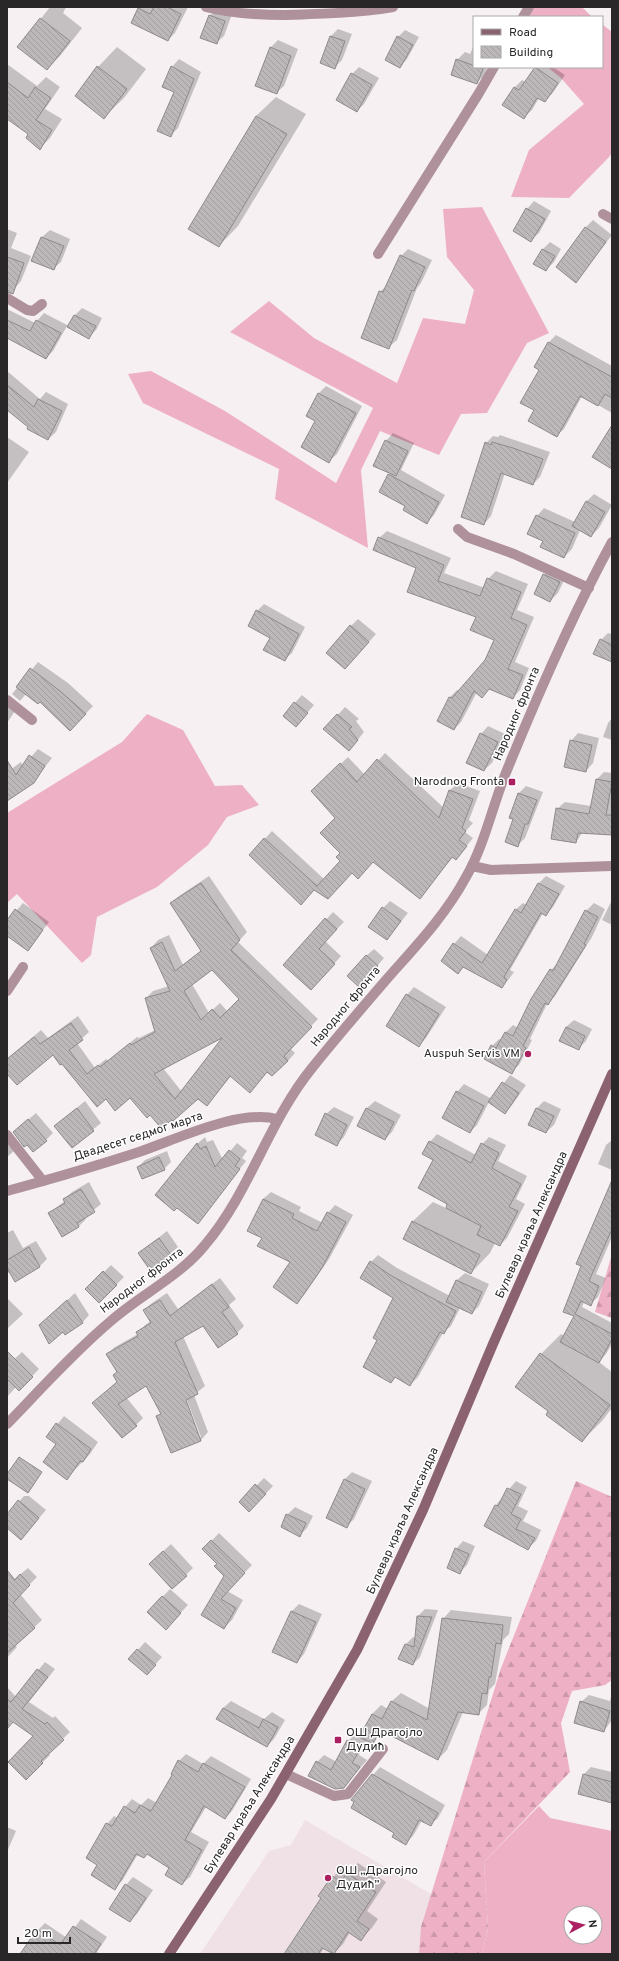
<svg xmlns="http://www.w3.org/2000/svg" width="619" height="1961" viewBox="0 0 619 1961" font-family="Overpass,sans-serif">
	<defs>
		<pattern id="forest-firs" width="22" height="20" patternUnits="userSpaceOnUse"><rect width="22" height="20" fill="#eeb0c5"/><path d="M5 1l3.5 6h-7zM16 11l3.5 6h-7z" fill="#cc97a9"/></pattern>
		<pattern id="building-back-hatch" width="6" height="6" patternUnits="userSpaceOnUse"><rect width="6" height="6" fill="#bcb7b9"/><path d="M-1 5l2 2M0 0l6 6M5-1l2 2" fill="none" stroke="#a29d9f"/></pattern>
	</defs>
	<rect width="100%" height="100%" fill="#f6f0f2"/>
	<!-- built -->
	<path fill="#efe1e5" d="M305,1820l172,101 -20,33h-257l69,-103 22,-6z"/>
	<!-- grass -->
	<g fill="#eeb0c5" fill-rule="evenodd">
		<path d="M529,7h53l10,10h-69z"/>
		<path d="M602,24l10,8v119l-2,5 -41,42 -58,-1 18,-47 55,-46 -24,-27 -13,-10h55z"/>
		<path d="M482,207l67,126 -22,10 -40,70 -26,1 -22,41 -59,-24 -19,39 7,78 -93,-49 4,-30 -136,-66 -15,-29 23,-3 74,40 111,72 37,-75 -143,-76 39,-31 45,37 83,45 26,-65 42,6 9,-34 -27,-33 -4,-48z"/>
		<path d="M147,714l36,16 32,56 27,-1 17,20 -32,12 -19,28 -51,42 -60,30 -6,38 -9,8 -65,-69 -10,9v-90l115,-71z"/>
		<path d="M539,1806l11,12 62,13v123h-130l6,-25 -4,-67zM571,1913h24v24h-24z"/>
	</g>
	<!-- forest -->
	<g fill="url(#forest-firs)">
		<path d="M612,1254v64l-17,-6z"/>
		<path d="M576,1481l36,16v183l-7,5 -33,6 -11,32 9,49 -86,90 4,67 -6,25h-63l2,-27 80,-259z"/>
	</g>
	<!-- shadow -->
	<g fill="#0003" fill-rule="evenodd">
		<path d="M50,7h16l-3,6 19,15 -22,28 -13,13 -28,-22z"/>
		<path d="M140,7h48l-13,26 -7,7 -36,-18z"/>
		<path d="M217,8l15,6 -8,22 -8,7 -6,-27z"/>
		<path d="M338,29l14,5 -10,26 -7,7 -4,-31z"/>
		<path d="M405,30l14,7 -12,22 -7,8 -2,-30z"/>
		<path d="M278,40l20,9 -14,37 -8,7 -6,-45z"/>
		<path d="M474,45v22h13l-3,9 -8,7 -19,-23 8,-8 5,2z"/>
		<path d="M117,47l29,22 -22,29 -20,19 -6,-50z"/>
		<path d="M179,59l22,13 -23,56 -7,7 4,-43 -12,-6 9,-19z"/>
		<path d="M7,64l30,22 9,-9 14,10 -15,22 17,10 -12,19 -10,10 -11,-14 -22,-17z"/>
		<path d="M359,67l20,11 -15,26 -7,7 -5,-37z"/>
		<path d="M536,67h17l12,8 -13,19 -8,7 -5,-3 -7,12 -8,7 -20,-12 11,-18 7,-7 4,2z"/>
		<path d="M276,97l30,17 -68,112 -19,20 37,-130z"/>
		<path d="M534,201l17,10 -12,22 -8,7 -4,-31z"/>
		<path d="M593,220l19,15 -36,46 -19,-14 29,-40z"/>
		<path d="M7,229l10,4 -6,15 20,8 -10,25 -7,8 -7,-3z"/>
		<path d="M50,230l20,9 -9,23 -8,7 -20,-8 9,-24z"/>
		<path d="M550,242l11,7 -7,13 -8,8 -4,-20z"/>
		<path d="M408,249l24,11 -11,23 -4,5 -20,52 -8,7 -9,-55 8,-8 13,-28z"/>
		<path d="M82,308l20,10 -6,12 -7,7 -22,-11 -14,25 -7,7 -39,-21v-28l28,14 9,-10 25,13 6,-11z"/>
		<path d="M556,335l56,31v47l-30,-17 -18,33 -8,7 -21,-26 5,-41 -5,-2 14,-25z"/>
		<path d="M7,371l33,28 6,-7 22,12 -12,28 -8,7 -19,-12 -22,-18z"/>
		<path d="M326,386l36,20 -25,48 -8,7 -12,-41 2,-27z"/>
		<path d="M393,433l21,10 -13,27 44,25 -11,20 -8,8 -19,-18 -27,-13 11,-19 -5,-32z"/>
		<path d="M500,435l50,17 -10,25 -7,7 -28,-11 -14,43 -7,8 2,-81 7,-7 5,1z"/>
		<path d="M7,437l22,15 -22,31z"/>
		<path d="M594,494l18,11 -13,23 -8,8 -11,-6 -8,19 -8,8 -20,-17 -7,-24 7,-8 31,14 11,-20z"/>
		<path d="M387,531l64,27 -7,15 41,15 3,-9 8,-8 32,13 -11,26 17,7 -19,45 14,6 -9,22 -7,8 -23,-10 -13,4 -16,30 -7,7 -4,-32 7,-7 2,1 27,-31 9,-20 -17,-24 -99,-78z"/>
		<path d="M551,567l16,7 -9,19 -8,8 -6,-26z"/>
		<path d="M264,604l41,23 -13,26 -8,7 -27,-49z"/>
		<path d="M358,619l18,15 -24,27 -1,-35z"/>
		<path d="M608,633l4,1v27l-11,-21z"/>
		<path d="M38,662l30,21 25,23 -15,16 -52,-28 -6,7 -8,-7z"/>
		<path d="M302,695l12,10 -11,13 -19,-3z"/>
		<path d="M7,700l12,5 -12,18z"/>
		<path d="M345,707l14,12 -3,2 8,11 -8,10 -31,-13z"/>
		<path d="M612,718v22l-9,-3 5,-14z"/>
		<path d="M488,726l17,8 -13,29 -8,7 -3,-36z"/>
		<path d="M578,733l21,5 -6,25 -7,8 -15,-30z"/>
		<path d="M38,749l14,9 -19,24 -26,18v-28l14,-10 2,4z"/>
		<path d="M385,753l59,55 6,-18 8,-7 22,8 -11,29 4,3 -8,9 8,6 -17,21 -3,-2 -34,41 -45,-37 -59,28 -14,15 -51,-49 22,-24 52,48 17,-18 1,-8 -5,-35 -17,-34 28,-27 17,18z"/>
		<path d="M604,772l8,1v61l-29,-2 -7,10 -19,-33 8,-7 26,4 6,-27z"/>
		<path d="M526,786l17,6 -18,46 -8,8 -3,-28 -4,-1 9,-24z"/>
		<path d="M209,876l38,56 -9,10 80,77 -28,29 5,5 -7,8 -16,14 -4,-4 -11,13 -26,-8 -24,29 -9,-7 -48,15 -20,-16 -24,1 -53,-44 -46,18v-13l34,-29 7,8 30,-22 11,16 -12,11 18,25 11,-9 2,2 29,-24 2,1 16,-8 -9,-32 7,-7 16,-5 -18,-38 7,-8 11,-5 14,30 19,-15 -30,-47 7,-7zM212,968l28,31 -12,13 -8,-9 -11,10 -17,-29zM226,1035l-44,57 -19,-24z"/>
		<path d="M546,876l19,10 -12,21 -7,8 -3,-2 -33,57 4,2 -5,7 -8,8 -37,-21 -6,6 -4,-28 7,-8 27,19 27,-45 8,-7 4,2 12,-22z"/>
		<path d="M612,900v25l-10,-5z"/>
		<path d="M390,901l18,12 -21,26 -4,-31z"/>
		<path d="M23,903l26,19 -21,28 -21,-15v-13z"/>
		<path d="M594,903l11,6 -13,28 -37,59 -8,8 -17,35 2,1 -13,25 -8,7 -19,-26 7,-7 3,1 4,-8 7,-7 5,3 14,-28 19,-30 8,-8 27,-51z"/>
		<path d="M333,912l11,10 -19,19 16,15 -23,26 -34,-17z"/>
		<path d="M374,949l10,9 -18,21v-23z"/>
		<path d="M414,987l32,20 -20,31 -7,7 -12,-50z"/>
		<path d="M574,1020l18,9 -6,12 -8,8 -12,-22z"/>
		<path d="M510,1075l16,10 -14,20 -7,7 -16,-10 -12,23 -7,7 -13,-40 7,-8 28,15z"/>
		<path d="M85,1101l16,22 -29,24 -17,-21z"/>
		<path d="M375,1101l26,14 -9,17 -7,7 -27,-13 9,-18z"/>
		<path d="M544,1101l17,8 -7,16 -8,7 -9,-24z"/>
		<path d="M334,1107l20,10 -10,20 -8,8 -10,-31z"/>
		<path d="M36,1113l17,20 -7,7 -24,-15z"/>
		<path d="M437,1134l39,21 6,-11 7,-7 17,8 -8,16 29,15 -11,23 9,5 -18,34 -7,7 -5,-2 -5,10 -19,20 -67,-34 9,-18 20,-19 13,6 3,-4 -19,-62z"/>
		<path d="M7,1135l13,11 -13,11z"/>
		<path d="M205,1137l2,5 6,-2 10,20 14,-17 10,8 -5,7 4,3 -48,62 -1,-79z"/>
		<path d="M612,1140v30l-14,-6 8,-19z"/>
		<path d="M167,1151l4,11 -7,7 -26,-2 7,-7z"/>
		<path d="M89,1182l12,22 -16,13 1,2 -7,7 -17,9 -13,-22 16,-12 -1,-2 8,-7z"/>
		<path d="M271,1192l30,15 -2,4 24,12 5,-10 7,-8 18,10 -24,44 -25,36 -7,8 -6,-41 -28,-25v-38z"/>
		<path d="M612,1192v45l-16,37 10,4 -8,19 -8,7 -6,-2 -2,5 30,16v21l-6,10 -7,8 13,10v36l-10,13 -20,20 -32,-30 -33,-25 24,-32 20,-20 3,2 11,-20 -11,-5z"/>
		<path d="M13,1230l10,18 13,-7 11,18 -8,8 -32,6v-40z"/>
		<path d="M167,1231l11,16 -8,7 -31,-1z"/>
		<path d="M378,1255l19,13 53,28 7,-16 8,-7 24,11 -10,22 -7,7 -12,-5 -9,18 -8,7 -25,44 -8,8 -14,-8 -5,5 -12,-42 16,-42 -24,-36z"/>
		<path d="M111,1265l13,12 -25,25 -12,-13z"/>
		<path d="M220,1278l16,21 -7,6 15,21 -7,7 -34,-9 -20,12 22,50 -11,9 14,37 -7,8 -30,11 -13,-35 3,-4 -14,-28 -21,13 17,21 -7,7 -42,-22 24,-22v-9l-11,-18 8,-7 23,-13 7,-9 6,-4 -7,-11 8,-7 15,-10 11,16zM183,1395h2l16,42h-2z"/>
		<path d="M75,1293l14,22 -7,8 -19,8 -15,-13z"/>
		<path d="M7,1298l16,16 -16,15z"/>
		<path d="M22,1352l17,17 -20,21 -3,-3 -9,10v-31z"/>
		<path d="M64,1416l34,26 -8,12 -23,24 -10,-35 -9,-7z"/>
		<path d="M352,1472l20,9 -18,38 -7,7 -2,-47z"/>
		<path d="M264,1478l9,8 -17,18 -16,-2z"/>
		<path d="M516,1481l11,6 -9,19 10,5 -5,10 18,9 -5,11 -8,7 -42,-22 10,-21z"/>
		<path d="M24,1496h5l17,14 -25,29 -14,-12v-12z"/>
		<path d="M295,1507l18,9 -6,12 -7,7 -13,-20z"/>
		<path d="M219,1533l33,32 -25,26 16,9 -11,20 -8,8 -22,-14 23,-39 -7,-11 -14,-15z"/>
		<path d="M463,1541l12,5 -8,19 -7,7 -4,-23z"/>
		<path d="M171,1544l22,24 -7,7 -28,-19z"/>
		<path d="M28,1568l9,9 -17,17 22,26 -27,25 2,2 -10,11v-73z"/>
		<path d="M170,1589l18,16 -15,16 -25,-9z"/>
		<path d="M299,1604l23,10 -18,40 -7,8 -23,-11 18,-40z"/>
		<path d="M425,1609l13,1 -18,47 -7,7 -7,-20 7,-7 3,1 2,-22z"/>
		<path d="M451,1610l61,7 -3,17 -6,6 -8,44 -6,6 -2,15 -9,9 -15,-2 -16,38 -9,9 -55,-28 -11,12 -5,-3 -8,15 8,5 -23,27 -27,-25 7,-7 13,7 11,-21 8,-8 5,3 11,-22 9,-9 7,4 4,-8 9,-8 29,16 13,-90z"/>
		<path d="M145,1642l17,15 -8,9 -24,-7z"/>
		<path d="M45,1662l10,7 -26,33 24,16 2,-2 15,16 -22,21 2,2 -24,24 9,-44 -28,-18v-30l9,10z"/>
		<path d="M612,1693v27l-8,11 -23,-29 8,-7 21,6z"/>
		<path d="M231,1701l33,18 8,-7 13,8 -11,19 -7,7 -44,-38z"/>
		<path d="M186,1754l17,10 8,-8 40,23 -19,32 -7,7 -19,-11 -15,25 18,10 -19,35 -8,7 -11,-16 -23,-15 -10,1 -16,27 -8,7 -16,-24 9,-40 7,-8 4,2 7,-11 7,-8 9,6 7,-7 9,5 17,-29 5,-13z"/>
		<path d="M380,1767l65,38 -7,13 -8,7 -8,-5 -9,16 -8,8 -10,-11 -22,-58z"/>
		<path d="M591,1767l21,5v28l-33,-7 5,-19z"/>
		<path d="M7,1827l9,4 -9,21z"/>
		<path d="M358,1863l28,19 -19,29 11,8 -7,10 -10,10 -11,-7 -7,12 -10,10 -9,-6 -4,6h-35l37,-56 11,-21 10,-10 7,4z"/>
		<path d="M133,1877l20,13 -16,24 -7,7 -4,-36z"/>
		<path d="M81,1919l26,18 -10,15 4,2h-79l16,-24 7,-7 22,15z"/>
	</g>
	<!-- building -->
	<g fill="url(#building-back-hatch)" stroke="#8e8a8b" fill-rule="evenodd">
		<path d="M154,7h13l14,7 -13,27 -37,-18 7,-15 12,6z"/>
		<path d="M209,15l16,6 -8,23 -17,-6z"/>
		<path d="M40,18l30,23 -23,29 -30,-23z"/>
		<path d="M330,36l15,5 -10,28 -15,-6z"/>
		<path d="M397,36l16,9 -13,23 -15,-8z"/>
		<path d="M270,47l21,9 -14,38 -22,-8z"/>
		<path d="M456,59l27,10 -6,15 -26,-9z"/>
		<path d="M97,66l30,23 -23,30 -29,-23z"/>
		<path d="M171,66l23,13 -23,58 -14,-6 17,-39 -12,-5z"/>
		<path d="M535,67l23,16 -13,19 -8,-4 -13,21 -22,-14 12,-18 5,3z"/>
		<path d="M351,73l21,12 -15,27 -21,-12z"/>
		<path d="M7,82l21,16 7,-11 16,11 -15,22 16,10 -12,20 -14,-12 2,-4 -21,-15z"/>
		<path d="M256,116l31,18 -68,113 -31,-18z"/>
		<path d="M526,208l19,11 -14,23 -18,-11z"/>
		<path d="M585,227l21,15 -30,41 -20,-16z"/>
		<path d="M41,237l23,9 -10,24 -23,-9z"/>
		<path d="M542,249l13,7 -9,15 -13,-7z"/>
		<path d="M400,255l25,12 -11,24 -2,-1 -23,59 -28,-11 18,-47 4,1z"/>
		<path d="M7,257l17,6 -11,31 -6,-2z"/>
		<path d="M74,315l22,11 -7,13 -22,-12z"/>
		<path d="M7,320l23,11 6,-11 25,13 -15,26 -39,-21z"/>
		<path d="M548,342l64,35v21l-7,-4 -7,12 -18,-10 -23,41 -29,-16 6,-11 -14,-7 19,-33 -5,-3z"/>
		<path d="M7,385l27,22 4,-8 24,12 -14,29 -21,-11 1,-2 -21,-17z"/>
		<path d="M318,393l38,20 -27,50 -28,-16 14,-26 -9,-5z"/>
		<path d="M612,425v44l-20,-12z"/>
		<path d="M385,440l23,11 -12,25 -23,-10z"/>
		<path d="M485,442l6,3 1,-3 21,6 30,11 -10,26 -32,-12 -17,52 -23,-8z"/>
		<path d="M388,474l51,28 -12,22 -24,-14 2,-4 -26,-14z"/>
		<path d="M586,501l19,11 -14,25 -19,-11z"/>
		<path d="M536,515l39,18 -11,25 -24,-11 3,-6 -16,-7z"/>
		<path d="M378,537l66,28 -6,16 42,15 7,-18 34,14 -10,26 16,7 -19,44 15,6 -10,24 -24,-10 -7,9 -8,-7 -20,39 -17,-9 12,-24 3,1 33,-38 9,-20 -24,-10 6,-13 -69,-25 9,-24 -43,-18z"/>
		<path d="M543,574l17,8 -10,20 -16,-8z"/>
		<path d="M256,610l43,24 -14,27 -22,-11 7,-12 -22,-12z"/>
		<path d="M350,625l19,17 -24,27 -19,-16z"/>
		<path d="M600,639l12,6v17l-19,-8z"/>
		<path d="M30,668l30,23 26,23 -16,17 -30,-29 -2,2 -22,-17z"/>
		<path d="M294,702l14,11 -12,14 -13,-11z"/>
		<path d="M337,714l15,13 -3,2 9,11 -9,11 -26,-22z"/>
		<path d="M480,733l18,9 -14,29 -18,-8z"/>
		<path d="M570,740l22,5 -6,27 -22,-5z"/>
		<path d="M29,755l16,11 -11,17 -27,18v-41l9,15z"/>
		<path d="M377,759l62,59 10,-28 24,9 -11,29 4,3 -7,9 8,6 -11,14 -4,-3 -32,42 -47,-37 -15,17 -6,-6 -24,26 -14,-9 -13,15 -52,-50 15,-17 53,48 23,-25 -4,-4 4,-4 -20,-20 15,-15 -24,-27 29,-28 17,19z"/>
		<path d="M596,779l16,3 -6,33h6v20l-34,-2 -2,10 -25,-4 5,-31 33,6z"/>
		<path d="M518,793l19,7 -9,24h-3l-7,23 -13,-5 8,-23 -4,-1z"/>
		<path d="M201,883l39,57 -9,10 81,77 -28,29 4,5 -16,15 -5,-4 -17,21 -20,-17 -23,30 -9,-7 -25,22 -1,-1 -11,8 -11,-13 -3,3 -17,-20 -15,13 -9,-12 -9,8 -35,-43 -2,1 -7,-10 -36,30 -10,-11v-15l27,-22 6,7 31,-21 12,17 -14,10 18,24 11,-9 2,2 30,-24 1,2 24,-13 -10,-34 25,-7 -20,-43 12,-6 13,29 26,-20 -31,-48zM212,970l27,29 -19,19 -8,-9 -11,11 -17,-29zM222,1038l-47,61 -21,-25z"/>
		<path d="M538,883l21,11 -13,22 -5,-3 -37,64 3,3 -5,8 -39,-21 -5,7 -17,-13 12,-18 29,20 33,-54 6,4z"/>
		<path d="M382,907l19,14 -14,19 -19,-13z"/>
		<path d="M15,909l28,21 -15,21 -21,-15v-16z"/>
		<path d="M585,910l13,7 -14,27 2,1 -38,60 -3,-2 -22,43 3,2 -14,26 -28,-15 7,-14 5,3 9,-16 8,4 18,-37 19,-30 3,2z"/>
		<path d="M325,918l12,11 -18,20 16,15 -24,26 -28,-25z"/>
		<path d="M366,955l12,11 -19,21 -12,-11z"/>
		<path d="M406,994l33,20 -20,33 -33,-21z"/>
		<path d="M566,1027l19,9 -6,14 -20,-9z"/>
		<path d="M502,1082l17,11 -14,21 -17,-12z"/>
		<path d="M456,1091l28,15 -14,27 -28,-15z"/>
		<path d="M77,1108l17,23 -22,17 -18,-22z"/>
		<path d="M366,1108l28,14 -9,18 -28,-14z"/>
		<path d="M536,1108l18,8 -8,17 -18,-8z"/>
		<path d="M325,1113l22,12 -10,21 -22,-11z"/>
		<path d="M28,1119l19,22 -14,11 -6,-7 -3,2 -11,-15z"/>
		<path d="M429,1141l42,22 10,-20 18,10 -7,15 29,16 -12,23 9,4 -18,35 -23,-11 4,-9 -35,-18 1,-4 -29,-16 15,-28 -11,-6z"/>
		<path d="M197,1143l3,6 6,-3 9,21 14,-17 11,9 -5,7 5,3 -42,55 -21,-16 -3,3 -19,-16z"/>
		<path d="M159,1157l6,13 -23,9 -5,-12z"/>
		<path d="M612,1180v49l-23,52 10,5 -8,20 -10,-5 -6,13 37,20v5l-13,24 -39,-21 14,-26 -11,-4 18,-46 -5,-2z"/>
		<path d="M81,1189l14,23 -18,11 2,4 -17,10 -14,-24 17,-10 -2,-4z"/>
		<path d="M263,1199l31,15 -2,4 25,13 10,-19 19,10 -24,46 -25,36 -24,-17 17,-25 -33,-16 5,-8 -15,-7z"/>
		<path d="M412,1221l68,34 -9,19 -68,-35z"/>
		<path d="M159,1238l12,17 -21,15 -12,-17z"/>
		<path d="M29,1247l11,20 -25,15 -8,-14v-8z"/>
		<path d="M370,1261l20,14 66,36 -12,23 -4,-2 -30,54 -15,-9 -4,6 -28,-16 14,-27 -4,-2 20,-40 -33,-20z"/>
		<path d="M103,1271l14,14 -18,18 -14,-14z"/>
		<path d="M456,1280l26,12 -10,22 -26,-12z"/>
		<path d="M212,1284l17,23 -7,5 16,22 -20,14 -15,-22 -28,16 23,52 -12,6 15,41 -30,12 -15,-37 5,-2 -15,-28 -28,18 19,22 -15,12 -30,-35 25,-21 -4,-7 4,-3 -11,-18 32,-18 -2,-4 15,-9 -8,-13 17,-10 10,16z"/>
		<path d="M67,1300l16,23 -18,12 -2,-3 -14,12 -10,-19z"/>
		<path d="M7,1351l26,26 -14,14 -12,-12z"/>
		<path d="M540,1353l70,52 -28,37 -36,-27 2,-4 -33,-24z"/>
		<path d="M56,1423l35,26 -8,13 -3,-1 -13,19 -24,-18 13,-18 -10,-7z"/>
		<path d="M19,1457l23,15 -14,21 -21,-14v-5z"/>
		<path d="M344,1479l21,10 -18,39 -21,-10z"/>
		<path d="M255,1484l11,10 -17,18 -10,-10z"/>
		<path d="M507,1488l14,6 -10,20 10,5 -5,10 19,9 -7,12 -44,-24 11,-21 3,1z"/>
		<path d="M18,1500l21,18 -18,22 -14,-12v-14z"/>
		<path d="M286,1514l20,9 -6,14 -19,-10z"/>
		<path d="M211,1540l34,33 -24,26 15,9 -12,21 -23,-14 23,-39 -10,-10 3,-2 -15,-15z"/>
		<path d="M455,1548l14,6 -9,20 -13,-6z"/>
		<path d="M163,1551l24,25 -15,13 -23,-25z"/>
		<path d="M7,1570l8,10 5,-6 10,11 -17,18 22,25 -28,25z"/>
		<path d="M162,1596l19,17 -15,17 -19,-18z"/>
		<path d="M291,1611l25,11 -19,41 -25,-11z"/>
		<path d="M417,1616l15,1 -19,48 -15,-6 7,-15 9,3z"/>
		<path d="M442,1618l61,7 -2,19 -5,-1 -5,34h-2l-2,17 -5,-1 -3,22 -21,-3 -20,48 -58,-30 -7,14 -14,-7 13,-23 10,5 9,-18 36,19z"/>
		<path d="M137,1649l19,16 -9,10 -19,-16z"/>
		<path d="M37,1669l11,8 -26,32 23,15 2,-2 17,18 -23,21 2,2 -17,17 -18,-18 25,-26 -20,-14 -6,7v-30l4,3z"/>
		<path d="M580,1701l30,10 -6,21 -30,-9z"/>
		<path d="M223,1708l36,20 4,-9 15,8 -11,20 -51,-28z"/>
		<path d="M347,1740l14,8 -9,15 8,4 -16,21 -9,1 -27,-13 8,-15 15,9z"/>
		<path d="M178,1760l20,12 5,-9 42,24 -20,32 -21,-13 -19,34 17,10 -20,35 -17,-10 4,-7 -22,-14 -3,4 -8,-4 -21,36 -24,-15 6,-10 -11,-7 20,-35 6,3 12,-20 11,7 5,-8 11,6 21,-36 -1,-1z"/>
		<path d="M372,1774l66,39 -7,13 -12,-6 -13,25 -14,-8 2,-4 -43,-25 3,-6 -3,-2z"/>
		<path d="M583,1774l29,8v21l-34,-9z"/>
		<path d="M347,1873l29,19 -19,29 12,8 -8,12 -13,-9 -14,22 -12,-6 -4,6h-34l37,-56 -3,-2 14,-20 9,6z"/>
		<path d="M125,1884l21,14 -16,24 -21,-13z"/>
		<path d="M73,1926l28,18 -7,10h-74l17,-25 23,16z"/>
	</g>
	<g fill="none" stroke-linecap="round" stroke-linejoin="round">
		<!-- minor -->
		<g stroke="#ae919a" stroke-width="10">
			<path d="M206,7c26,7 53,8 79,8 37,-1 72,-2 108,-8"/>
			<path d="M523,17l6,-10"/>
			<path d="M603,214l9,5"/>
			<path d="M378,254l101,-161 15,-26"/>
			<path d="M7,298l20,12 6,1 9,-7"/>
			<path d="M458,529l9,8 47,17 75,34"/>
			<path d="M7,700l25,20"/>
			<path d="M472,866l19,4 121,-4"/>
			<path d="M7,991l16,-24"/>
			<path d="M7,1135l36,46"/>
			<path d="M7,1191c44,-12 89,-25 132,-39 38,-13 100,-43 138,-33"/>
			<path d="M7,1424c34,-35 67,-72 105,-104 30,-26 68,-44 93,-75 45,-53 63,-123 107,-177 24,-30 49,-59 74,-88 29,-33 59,-64 80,-103 18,-31 26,-69 39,-102 32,-79 66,-158 107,-233"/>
			<path d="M286,1774l48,22 14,-2 35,-45"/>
		</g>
		<!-- secondary -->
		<path stroke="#8b6370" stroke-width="10" d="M169,1954l102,-155 86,-149 66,-140 70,-166 119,-270"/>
	</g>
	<!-- markers -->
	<g fill="#aa2063" stroke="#fff" stroke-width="1.5">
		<rect x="508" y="778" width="8" height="8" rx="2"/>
		<circle cx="528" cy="1054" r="4"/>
		<rect x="334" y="1736" width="8" height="8" rx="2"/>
		<circle cx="328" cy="1878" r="4"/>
	</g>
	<g text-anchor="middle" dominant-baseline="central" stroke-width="3" stroke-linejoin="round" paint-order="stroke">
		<!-- street labels -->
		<g font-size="12" fill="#292727" stroke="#fff">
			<text transform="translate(517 714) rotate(-67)">Народног фронта</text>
			<text transform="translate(346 1007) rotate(-50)">Народног фронта</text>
			<text transform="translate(138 1137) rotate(-18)">Двадесет седмог марта</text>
			<text transform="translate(532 1225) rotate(-66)">Булевар краља Александра</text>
			<text transform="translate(142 1281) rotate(-37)">Народног фронта</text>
			<text transform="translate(403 1521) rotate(-66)">Булевар краља Александра</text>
			<text transform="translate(250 1805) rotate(-58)">Булевар краља Александра</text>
		</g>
		<!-- poi labels -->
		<g font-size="12" fill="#292727" stroke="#fff" text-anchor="end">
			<text x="504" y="782">Narodnog Fronta</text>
			<text x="520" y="1054">Auspuh Servis VM</text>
			<text x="346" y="1733" text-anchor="start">ОШ Драгојло<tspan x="346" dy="14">Дудић</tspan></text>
			<text x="336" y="1871" text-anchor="start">ОШ „Драгојло<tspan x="336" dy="14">Дудић”</tspan></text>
		</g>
	</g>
	<!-- border -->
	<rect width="619" height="1961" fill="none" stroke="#292727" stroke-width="16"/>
	<!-- legend -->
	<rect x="473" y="16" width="130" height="52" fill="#ffffff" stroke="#a9a9a9"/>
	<rect x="481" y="29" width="20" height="6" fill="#8b6370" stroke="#a9a9a9"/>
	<text x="509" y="36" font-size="12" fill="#292727">Road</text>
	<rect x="481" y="46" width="20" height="12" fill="url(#building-back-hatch)" stroke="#a9a9a9"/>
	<text x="509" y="56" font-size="12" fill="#292727">Building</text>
	<!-- north arrow -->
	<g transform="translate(583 1925) rotate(83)"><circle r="19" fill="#ffffff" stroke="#a9a9a9"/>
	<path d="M0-3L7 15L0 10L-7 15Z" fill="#aa2063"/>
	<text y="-6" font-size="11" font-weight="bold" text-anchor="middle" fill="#292727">N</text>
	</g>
	<!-- scale -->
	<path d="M18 1937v6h52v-6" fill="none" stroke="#292727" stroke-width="2"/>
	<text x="24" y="1937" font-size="12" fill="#292727" stroke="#ffffff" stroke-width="3" paint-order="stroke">20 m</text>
</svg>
